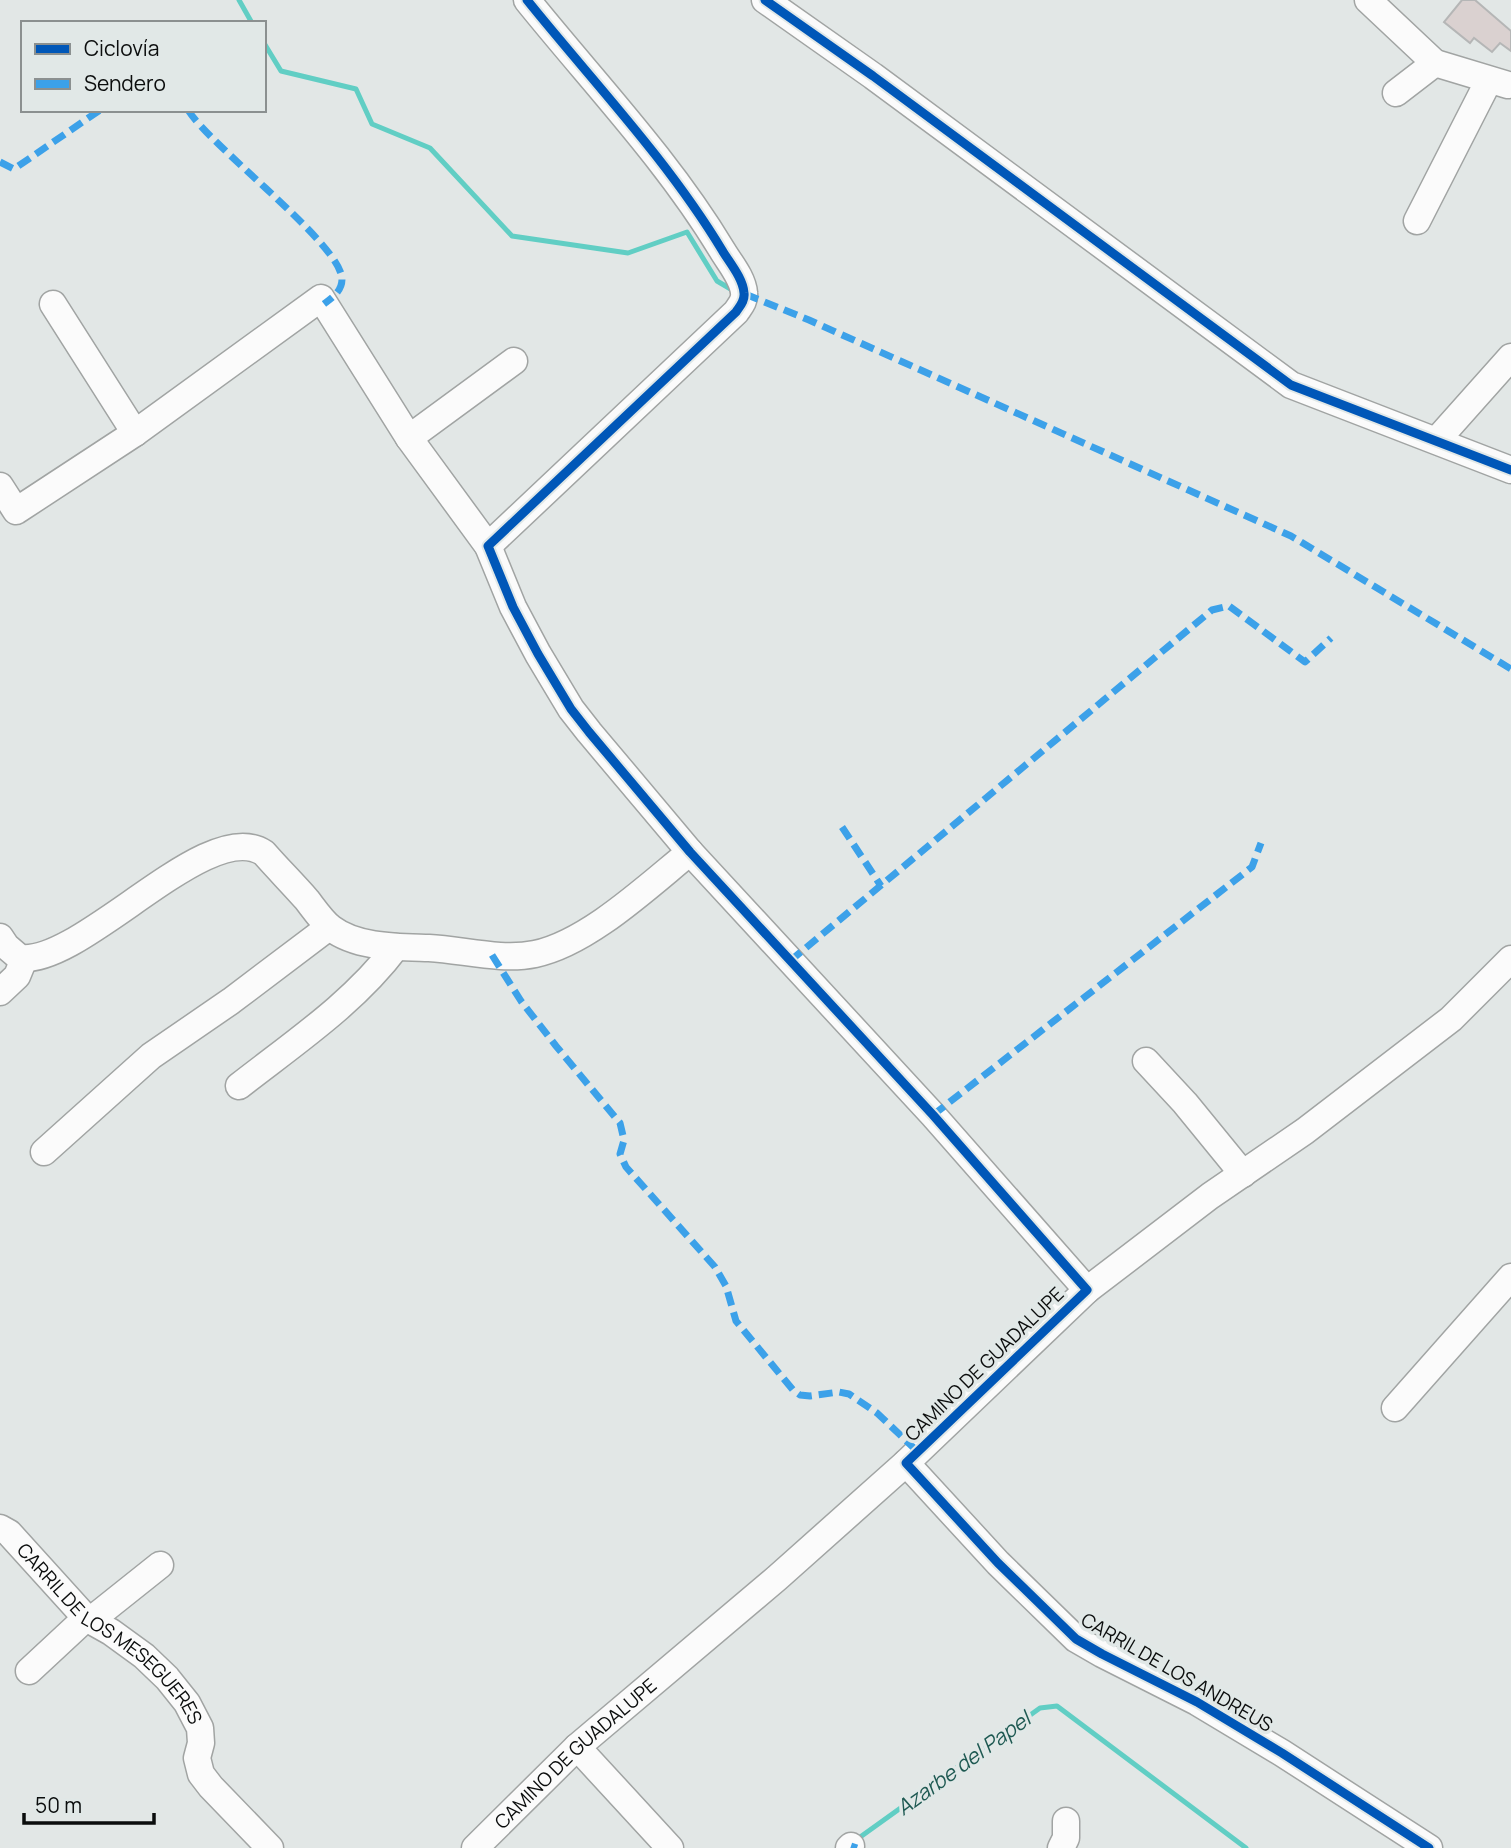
<svg xmlns="http://www.w3.org/2000/svg" width="1511" height="1848" viewBox="0 0 1511 1848" font-family="Manrope,sans-serif">
	<rect width="100%" height="100%" fill="#e2e7e6"/>
	<g fill="none" stroke-linecap="round" stroke-linejoin="round">
		<!-- stream -->
		<g stroke="#61cec4" stroke-width="5">
			<path d="M239,0l13,23"/>
			<path d="M264,43l17,28 75,18 16,35 58,24 82,88 116,17 59,-21 30,49 17,10"/>
			<path d="M856,1840l184,-132 17,-2 189,142"/>
		</g>
	</g>
	<!-- building -->
	<path fill="#dad1d0" stroke="#b5b6b6" stroke-width="2" d="M1462,0h13l36,31v20l-11,-8 -8,9 -18,-14 -4,5 -26,-21z"/>
	<g fill="none" stroke-linecap="round" stroke-linejoin="round">
		<!-- minor casing -->
		<g stroke="#a1a4a3" stroke-width="29">
			<g id="minor">
				<path d="M765,0l108,76 418,309 220,85"/>
				<path d="M1368,0l67,63 73,22"/>
				<path d="M1396,93l39,-30"/>
				<path d="M1417,221l72,-141"/>
				<path d="M53,304l82,129"/>
				<path d="M409,438l105,-77"/>
				<path d="M1437,440l74,-83"/>
				<path d="M0,486l16,25 119,-78 186,-135 88,140 79,108 25,61 25,47 33,55 18,23 101,120 243,263 154,175"/>
				<path d="M488,546l248,-234c4,-6 9,-11 8,-19 -1,-15 -15,-31 -22,-43 -55,-91 -129,-168 -195,-250"/>
				<path d="M0,937l6,9 14,12c63,7 188,-143 244,-105 14,16 29,31 43,47 7,9 15,21 24,28 26,20 68,19 98,20 35,2 72,13 106,6 53,-11 113,-68 155,-102"/>
				<path d="M0,992l17,-16 7,-17"/>
				<path d="M1146,1061l39,42 58,71"/>
				<path d="M239,1086c55,-43 115,-83 157,-139"/>
				<path d="M44,1152l107,-96 80,-55 98,-74"/>
				<path d="M1395,1408l116,-131"/>
				<path d="M906,1463l92,100 78,76 26,15 95,48 85,51 147,95"/>
				<path id="s1" d="M0,1528l9,5 77,85 25,14 33,24 23,22 20,25 13,25 1,15 -4,15 4,16 10,13 59,61"/>
				<path d="M91,1620l69,-55"/>
				<path d="M29,1671l57,-53"/>
				<path d="M577,1747l93,101"/>
				<path id="s2" d="M475,1848l102,-101 200,-169 129,-115 181,-173 123,-94 95,-65 146,-112 60,-60"/>
				<path d="M849,1848l2,-2"/>
				<path d="M1061,1848l5,-10v-17"/>
			</g>
		</g>
		<!-- minor -->
		<use href="#minor" stroke="#fbfbfb" stroke-width="26"/>
		<!-- quiet -->
		<g stroke="#3ca1e9" stroke-width="7" stroke-dasharray="14 7" stroke-linecap="butt">
			<path d="M188,110c24,38 153,134 154,169 0,12 -9,18 -18,25"/>
			<path d="M0,162l14,7 86,-59"/>
			<path d="M745,294l64,26 482,216 220,133"/>
			<path d="M842,827l39,59"/>
			<path d="M492,955l29,46 35,45 64,77 4,17 -4,14 6,13 89,100 11,19 10,35 57,69 7,5 10,1 29,-4 10,2 28,19 40,38"/>
			<path d="M790,961l422,-351 17,-4 76,56 26,-24"/>
			<path d="M933,1115l319,-248 9,-24"/>
			<path d="M851,1846l6,2"/>
		</g>
		<!-- cycleway casing -->
		<g stroke="#e1e8e7" stroke-width="13">
			<g id="cycleway">
				<path d="M527,0c66,82 140,159 195,250 7,12 21,28 22,43 1,8 -4,13 -8,19l-248,234 25,61 25,47 33,55 18,23 101,120 243,263 154,175 -181,173 92,100 78,76 26,15 95,48 85,51 147,95"/>
				<path d="M765,0l108,76 418,309 220,85"/>
			</g>
		</g>
		<!-- cycleway -->
		<use href="#cycleway" stroke="#0057b8" stroke-width="9"/>
	</g>
	<g text-anchor="middle" dominant-baseline="central" stroke-width="7" stroke-linejoin="round" paint-order="stroke">
		<!-- street labels -->
		<g font-size="19" fill="#0b0d0d" stroke="#e1e8e7">
			<text transform="translate(984 1364) rotate(-44)">CAMINO DE GUADALUPE</text>
			<text stroke="none"><textPath href="#s1" startOffset="154">CARRIL DE LOS MESEGUERES</textPath></text>
			<text transform="translate(1177 1672) rotate(30)">CARRIL DE LOS ANDREUS</text>
			<text stroke="none"><textPath href="#s2" startOffset="138">CAMINO DE GUADALUPE</textPath></text>
		</g>
		<!-- water labels -->
		<g font-size="21" font-style="italic" fill="#1e5952" stroke="#e1e8e7">
			<text transform="translate(963 1763) rotate(-36)">Azarbe del Papel</text>
		</g>
	</g>
	<!-- legend -->
	<rect x="21" y="21" width="245" height="91" fill="#e1e8e7" stroke="#8b9090" stroke-width="2"/>
	<rect x="35" y="44" width="35" height="10" fill="#0057b8" stroke="#8b9090" stroke-width="2"/>
	<text x="84" y="56" font-size="21" fill="#0b0d0d">Ciclovía</text>
	<rect x="35" y="79" width="35" height="10" fill="#3ca1e9" stroke="#8b9090" stroke-width="2"/>
	<text x="84" y="91" font-size="21" fill="#0b0d0d">Sendero</text>
	<!-- scale -->
	<path d="M24 1813v10h130v-10" fill="none" stroke="#0b0d0d" stroke-width="3.5"/>
	<text x="35" y="1813" font-size="21" fill="#0b0d0d" stroke="#e1e8e7" stroke-width="5" paint-order="stroke">50 m</text>
</svg>
